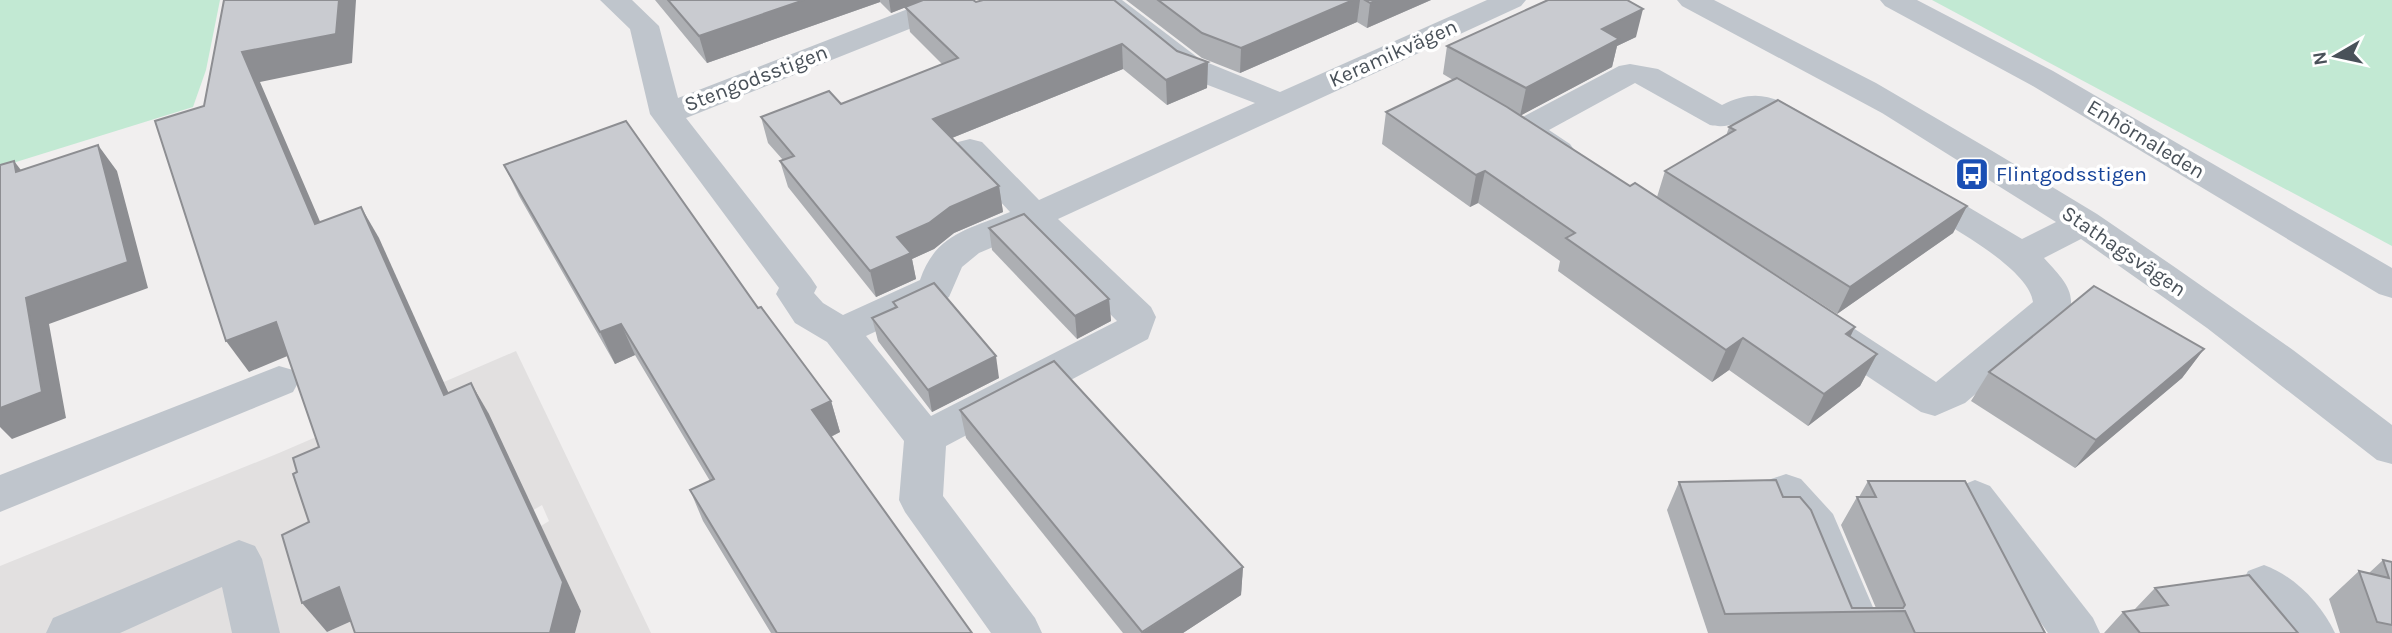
<svg xmlns="http://www.w3.org/2000/svg" width="2392" height="633" viewBox="0 0 2392 633" font-family="Karla,sans-serif">
	<rect width="100%" height="100%" fill="#f1efef"/>
	<!-- education -->
	<path fill="#e2e0e0" d="M516,351l135,282h-76l6,-22 -40,-85 8,-5 -7,-16 -215,127 36,-16 6,17h-369v-67l279,-113z"/>
	<!-- green -->
	<g fill="#c2e9d3">
		<path d="M0,0h220l-14,70 -13,37 -193,60z"/>
		<path d="M1932,0h460v246z"/>
	</g>
	<g fill="none" stroke-linecap="round" stroke-linejoin="round">
		<!-- minor -->
		<g fill="#bfc5cc" fill-rule="evenodd">
			<path d="M600,0h32l27,26 19,72 253,-98h41l-5,6 -281,112 125,160 6,9 -3,6 9,10 20,12 77,-35c16,-47 48,-50 90,-68l-52,-56 -5,-7 5,-7 12,-3 12,3 57,58 216,-97 -76,-29 -90,-74h33l79,60 79,32 207,-92h39l-5,6 -463,213 93,88 5,10 -8,22 -202,107 -3,50 92,122 7,15h-51l-86,-121 -6,-12 5,-59 -77,-99 -32,-19 -19,-29 3,-6 -129,-174 -20,-85zM1029,232l88,89 -186,95 -65,-80 83,-39 13,-30 17,-14z"/>
			<path d="M1677,0h37l162,83 118,69 103,62 79,54 117,82 99,75v39l-15,-4 -170,-132 -126,-89 -37,19c15,17 36,35 23,58l-102,87 -30,13 -14,-4 -105,-70 -5,-10 5,-10 14,-4 14,4 92,60 97,-80c-4,-36 -98,-84 -129,-103l-5,-8 5,-8 12,-3 12,3 94,56 34,-17 -174,-109 -200,-107z"/>
			<path d="M1880,0h37l136,71 339,197v30l-13,-4 -348,-209 -146,-79z"/>
			<path d="M1630,64l28,5 64,36c43,-22 64,0 102,21l5,7 -5,7c-25,6 -48,-14 -69,-26 -16,8 -27,15 -45,11l-75,-42 -86,47 21,14 5,7 -5,7c-22,6 -49,-11 -62,-29l5,-7 106,-56z"/>
			<path d="M279,366l14,4 6,11 -6,11 -293,120v-37z"/>
			<path d="M1786,474l15,5 32,35 51,119h-48l-38,-96 -27,-34 -7,-12 7,-12z"/>
			<path d="M1975,480l15,6 103,132 7,15h-52l-95,-135 7,-12z"/>
			<path d="M239,540l16,6 7,13 18,74h-48l-10,-46 -102,46h-74l7,-15z"/>
			<path d="M2264,565c31,11 57,39 71,68h-52l-35,-34 -7,-14 7,-14z"/>
		</g>
	</g>
	<!-- wall -->
	<g fill="#adafb3">
		<path d="M655,0h318l3,2 201,49 31,11 -1,26 -40,17 -44,-36 -171,69 47,48 4,26 -49,21 -20,16 -22,10 4,20 -40,18 -88,-110 -8,-26 3,-1 -15,-17 -7,-26 80,-13 101,-40 -32,-32 -4,-25 -15,6 -11,-11 -173,61z"/>
		<path d="M1126,0h305l-64,28 -10,-6 -117,51 -38,-15z"/>
		<path d="M1636,37l-19,9 -5,21 -91,48 356,239 -17,32 -52,40 -79,-56 -17,12 -154,-111 2,-10 -82,-58 -8,4 -88,-63 4,-32 67,-32 -10,-6 4,-28z"/>
		<path d="M1729,127l238,79 -14,27 -116,81 -180,-117 8,-26 61,-35z"/>
		<path d="M504,165l254,143 73,93 9,31 -9,5 141,196h-201l-68,-112 -13,-31 20,-9 -75,-126 -20,9 -96,-168z"/>
		<path d="M989,228l120,71 2,22 -34,18 -85,-89z"/>
		<path d="M893,302l106,76 -67,34 -54,-71 -6,-23 23,-10z"/>
		<path d="M2204,349l-22,29 -107,90 -104,-67 18,-29z"/>
		<path d="M960,410l283,157 -2,28 -58,38h-60l-157,-195z"/>
		<path d="M1868,481l177,152h-337l-41,-123 12,-28 104,15 69,111h24l-35,-83 16,-28h2z"/>
		<path d="M2383,560l9,2v71h-52l-11,-34 30,-28 10,2z"/>
		<path d="M2155,588l143,45h-194l19,-21 11,-2z"/>
	</g>
	<!-- shaded-wall -->
	<g fill="#8d8e92">
		<path d="M339,0h17l-4,63 -92,19 74,172 -19,-30 -73,-172z"/>
		<path d="M804,0h76v2l-173,61 -8,-27z"/>
		<path d="M889,0h35l-33,13z"/>
		<path d="M1353,0h7l-3,22 -117,51 1,-25z"/>
		<path d="M1378,0h53l-64,28 3,-25z"/>
		<path d="M1643,9l-7,28 -19,9 -5,21 -92,49 6,-28 76,-59z"/>
		<path d="M1122,44l1,25 -186,75 -4,-25z"/>
		<path d="M1208,62l-1,26 -40,17 -1,-25z"/>
		<path d="M98,145l19,26 31,117 -99,36 17,94 -54,21 -12,-12v-19l26,-110z"/>
		<path d="M14,161l20,26 -18,-15z"/>
		<path d="M1485,171l-7,32 -8,4 6,-32z"/>
		<path d="M999,186l4,26 -49,21 -20,16 -22,10 4,20 -40,18 -6,-26 27,-34 53,-30z"/>
		<path d="M1967,206l-14,27 -116,81 13,-27z"/>
		<path d="M361,207l18,31 84,187 -19,-30z"/>
		<path d="M1109,299l2,22 -34,18 -2,-23z"/>
		<path d="M276,322l21,30 -48,20 -23,-31z"/>
		<path d="M621,324l14,31 -20,9 -15,-32z"/>
		<path d="M1855,327l-16,33 7,-26z"/>
		<path d="M1743,338l-14,32 -17,12 14,-32z"/>
		<path d="M2204,349l-22,29 -107,90 21,-28z"/>
		<path d="M1877,354l-17,32 -52,40 16,-32z"/>
		<path d="M996,356l3,22 -67,34 -4,-22z"/>
		<path d="M471,383l18,31 92,197 -6,22h-25z"/>
		<path d="M831,401l9,31 -18,9 -10,-31z"/>
		<path d="M1243,567l-2,28 -58,38h-41z"/>
		<path d="M339,587l24,29 -36,16 -25,-29z"/>
	</g>
	<!-- building -->
	<g fill="#c9cbd0" stroke="#8d8e92" stroke-width="2">
		<path d="M224,0h115l-3,34 -94,18 73,172 46,-17 83,188 27,-12 92,199 -13,51h-195l-16,-46 -37,16 -20,-68 27,-13 -16,-48 4,-2 -4,-14 26,-11 -43,-125 -50,19 -71,-220 49,-15z"/>
		<path d="M668,0h136l-105,36z"/>
		<path d="M923,0h50l3,2 7,-2h131l63,51 31,11 -42,18 -44,-36 -189,75 66,67 -49,21 -21,16 -32,14 14,16 -41,18 -90,-110 14,-5 -33,-39 68,-26 12,13 117,-46 -53,-51z"/>
		<path d="M1158,0h195l-112,48 -39,-15z"/>
		<path d="M1365,0h13l-8,3z"/>
		<path d="M1548,0h79l16,9 -41,20 17,10 -93,49 -79,-42z"/>
		<path d="M1457,78l50,29 123,79 5,-3 220,144 -9,7 31,20 -53,40 -81,-56 -17,12 -160,-112 9,-5 -90,-62 -9,4 -90,-63z"/>
		<path d="M1778,100l189,106 -117,81 -185,-116 70,-41 -6,-3z"/>
		<path d="M626,121l132,187 3,-1 70,94 -19,9 160,223h-195l-87,-143 24,-11 -93,-155 -21,8 -96,-167z"/>
		<path d="M98,145l30,117 -102,36 16,94 -42,16v-243l14,-4 2,11z"/>
		<path d="M1024,214l85,85 -34,17 -86,-88z"/>
		<path d="M934,283l62,73 -68,34 -56,-72 25,-11 -4,-5z"/>
		<path d="M2094,286l110,63 -108,91 -107,-68z"/>
		<path d="M1054,361l189,206 -101,65 -182,-222z"/>
		<path d="M1776,480l7,17h17l11,13 41,98h51l2,-3 -48,-108h19l-8,-16h97l80,152h-130l-10,-22 -180,3 -46,-132z"/>
		<path d="M2383,560l9,2v63l-15,-3 -18,-51 30,7z"/>
		<path d="M2249,575l49,58h-158l-17,-21 45,-7 -13,-17z"/>
	</g>
	<!-- icons -->
	<defs>
		<g id="bus-square" transform="scale(1.75)"><rect x="-9" y="-9" width="18" height="18" rx="4" fill="#1a4fb4" stroke="#fff"/><path d="M-5-6H5V4H4V6H2V4H-2V6H-4V4H-5ZM-3.5-4V0h7V-4ZM-3.5 1.2v1.5H-2V1.2ZM2 1.2v1.5H3.5V1.2Z" fill="#fff"/></g>
	</defs>
	<g fill-rule="evenodd">
		<use href="#bus-square" x="1972" y="174"/>
	</g>
	<g text-anchor="middle" dominant-baseline="central" stroke-width="7" stroke-linejoin="round" paint-order="stroke">
		<!-- street labels -->
		<g font-size="21" fill="#495159" stroke="#fff">
			<text transform="translate(1393 53) rotate(-24)">Keramikvägen</text>
			<text transform="translate(756 78) rotate(-21)">Stengodsstigen</text>
			<text transform="translate(2146 139) rotate(31)">Enhörnaleden</text>
			<text transform="translate(2124 251) rotate(34)">Stathagsvägen</text>
		</g>
		<!-- transit labels -->
		<g font-size="21" fill="#164399" stroke="#fff" text-anchor="start">
			<text x="1996" y="174">Flintgodsstigen</text>
		</g>
	</g>
	<!-- north arrow -->
	<g transform="translate(2336 56) rotate(261)" stroke="#ffffff" stroke-width="5" paint-order="stroke">
	<path d="M0-5L12 26L0 18L-12 26Z" fill="#495159"/>
	<text y="-10" font-size="19" font-weight="bold" text-anchor="middle" fill="#495159">N</text>
	</g>
</svg>
